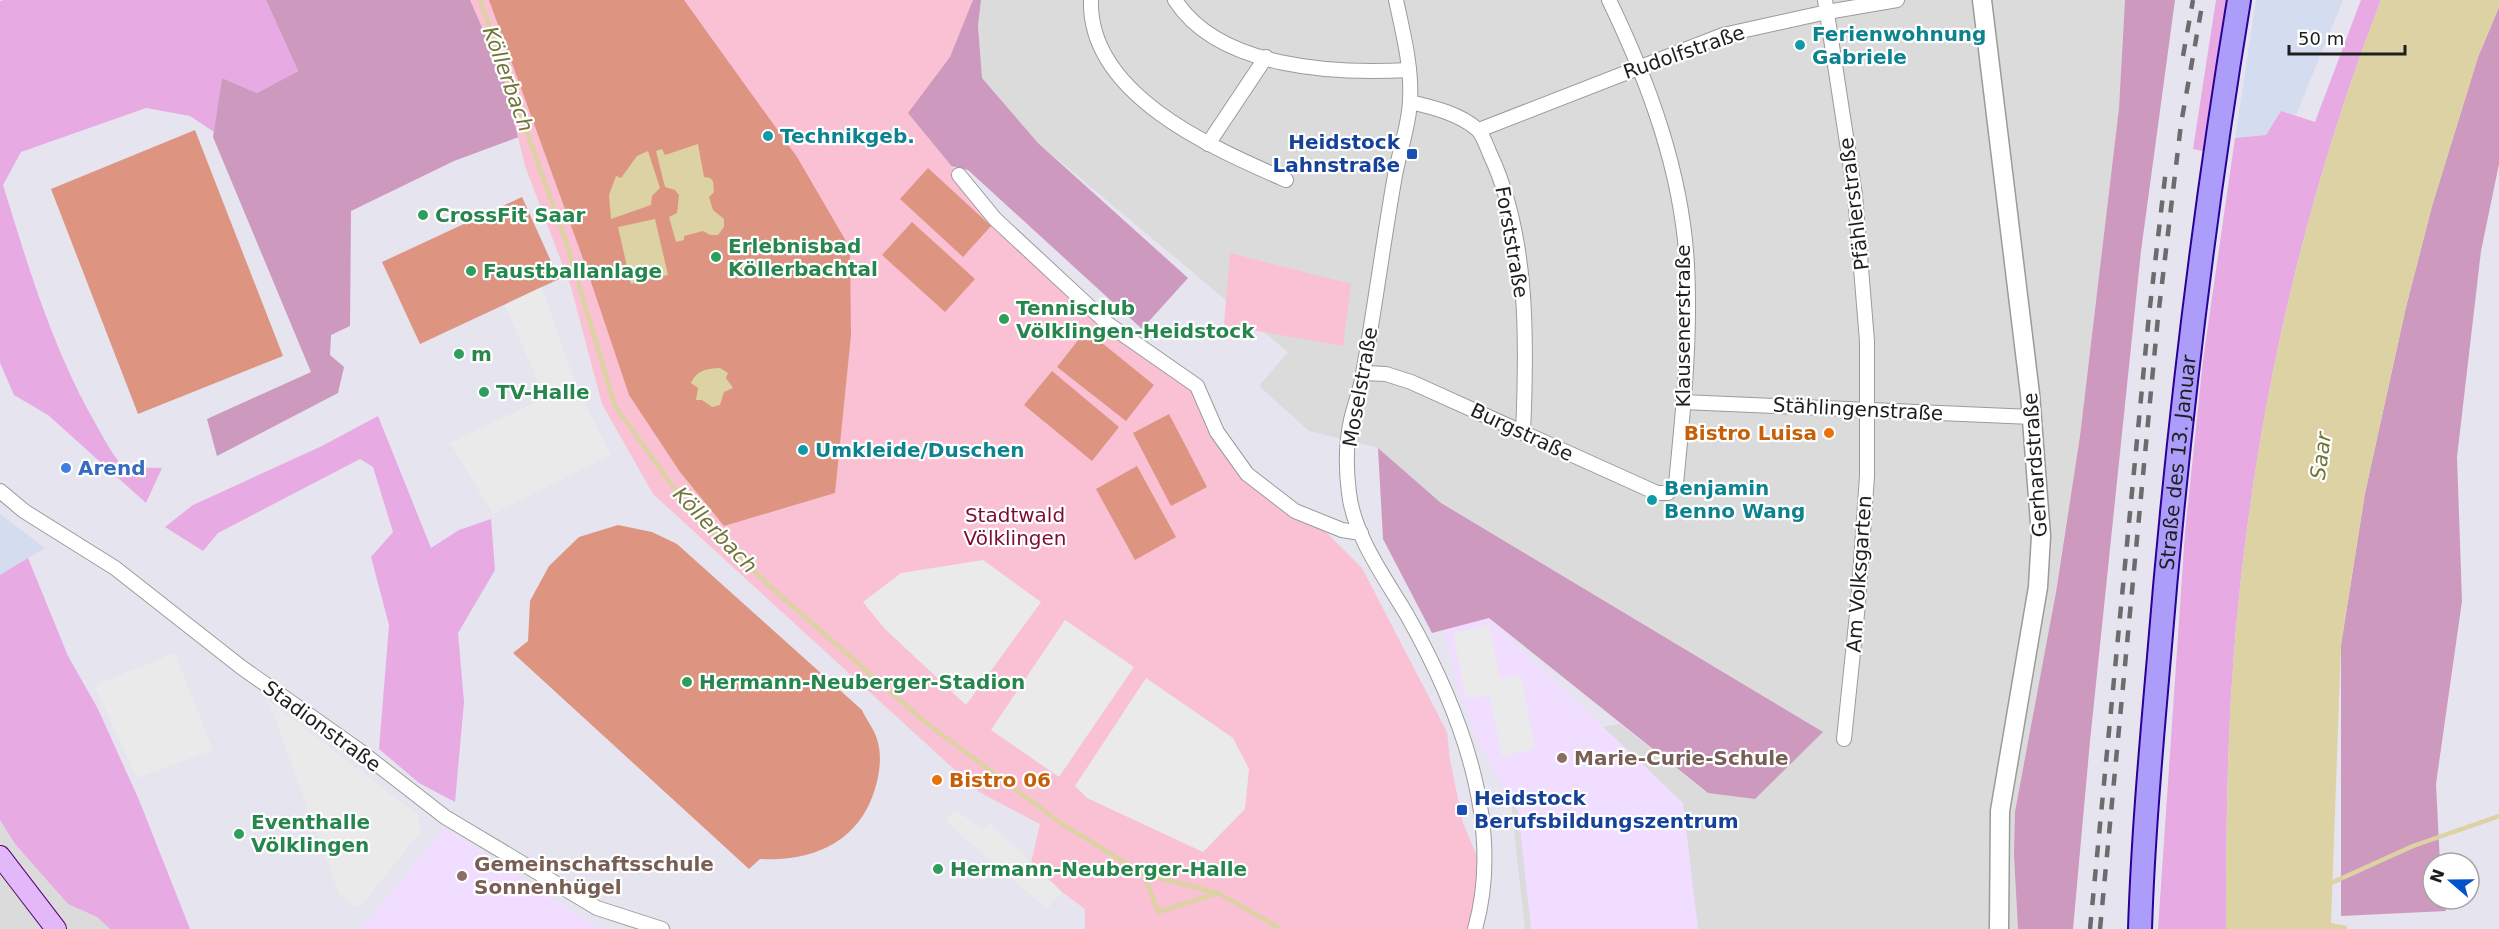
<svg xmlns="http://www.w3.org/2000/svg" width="2499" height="929" viewBox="0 0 2499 929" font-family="'DejaVu Sans',sans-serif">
	<rect width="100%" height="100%" fill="#e6e4ef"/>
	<!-- residential -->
	<g fill="#dbdbdc">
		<path d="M981,0h1144l-6,108 -39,328 -66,419 4,74h-493l-21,-186 116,-19 87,69 -266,-290 -63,-55 -69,-17 -50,-45 29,-34 -250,-209 -56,-65 -4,-52z"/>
		<path d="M0,820l15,24 53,60 29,13 13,12h-110z"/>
	</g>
	<!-- commercial -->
	<g fill="#d3ddef">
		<path d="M2256,0h87l-47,115 -15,-4 -15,24 -31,3z"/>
		<path d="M0,514l45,34 -45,27z"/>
	</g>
	<!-- education -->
	<g fill="#f1ddff">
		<path d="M1489,618l194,185 15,126h-167l-13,-118 -40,-69 -21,-57 -13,-55z"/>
		<path d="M445,827l150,99 10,3h-244z"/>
	</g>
	<!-- grass -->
	<g fill="#e8aae2">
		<path d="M4,0h262l32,71 -41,22 -35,-15 -8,54 -24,-16 -44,-8 -125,44 -18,33c24,78 47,155 86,227 11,19 20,38 34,55l39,1 -16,35 -98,-88 -34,-20 -14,-32v-362z"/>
		<path d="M2216,0h15l-24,152 -14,-3z"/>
		<path d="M2361,0h20c-78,201 -126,415 -145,629 -9,100 -10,200 -10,300h-68l27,-396 18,-173 32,-222 31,-3 15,-24 34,11z"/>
		<path d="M378,416l53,132 28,-18 32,-11 4,51 -37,63 6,69 -9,100 -36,-19 -40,-34 10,-124 -18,-68 22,-25 -20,-65 -13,-8 -142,74 -15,18 -38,-24 28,-22 129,-59z"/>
		<path d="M28,558l40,98 30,53 41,91 51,129h-80l-13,-12 -29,-13 -53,-60 -15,-24v-245z"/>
	</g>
	<!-- forest -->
	<g fill="#ce99be">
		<path d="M266,0h226l54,127 -92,34 -103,50 -1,115 -19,9 -1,20 14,12 -6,26 -121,63 -10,-37 104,-47 -98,-235 9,-59 35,15 41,-22z"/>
		<path d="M684,0h297l-3,26 4,52 56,65 150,135 -46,51 -174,-159 -44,-10z"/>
		<path d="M2125,0h50l-34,251 -51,490 -17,188h-55l-4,-74 1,-43 41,-220 24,-156 39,-328z"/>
		<path d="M2499,7v157l-18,87 -24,206 5,144 -26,183 4,79h-7v36h11l2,12 -105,5v-271l24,-152 41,-186 26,-101 46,-149z"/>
		<path d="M1378,448l63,55 382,229 -68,67 -47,-6 -219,-175 -57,15 -49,-94z"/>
	</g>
	<!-- park -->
	<g fill="#f9c1d3">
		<path d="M470,0h503l-23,57 -42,56 87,106 113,105 89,62 50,88 75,54 40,40 85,164 3,28 13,63 16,38 -5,38 9,30h-398v-20l-23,-17 -31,-29 9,-39 -61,-32 -326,-298 -51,-90 -31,-117 -46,-121 -22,-90z"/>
		<path d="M1230,253l121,31 -8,62 -119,-21z"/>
	</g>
	<!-- pitch -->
	<g fill="#dd9582">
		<path d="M489,0h195l113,157 53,91 1,87 -16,158 -111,33 -44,-54 -51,-77 -43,-128z"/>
		<path d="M195,130l88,226 -145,58 -87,-225z"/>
		<path d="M928,168l63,58 -28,31 -63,-58z"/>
		<path d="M522,197l37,82 -139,65 -38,-82z"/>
		<path d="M912,222l63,57 -30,33 -63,-57z"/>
		<path d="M1086,330l68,55 -28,36 -69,-54z"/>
		<path d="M1052,371l67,56 -27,34 -68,-56z"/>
		<path d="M1169,414l38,73 -36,19 -38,-73z"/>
		<path d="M1137,466l39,71 -41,23 -39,-71z"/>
		<path d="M618,525l34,7 25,12 185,166c4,9 12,19 15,29 5,15 3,34 -2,50 -16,53 -62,73 -115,70l-11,10 -236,-216 15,-12 2,-40 19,-35 30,-29z"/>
	</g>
	<!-- parking -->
	<g fill="#eaeaea">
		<path d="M542,287l35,101 34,67 -118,59 -43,-71 95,-45 -40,-93z"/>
		<path d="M983,560l58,42 -75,103 -82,-77 -21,-26 38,-29z"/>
		<path d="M1065,620l69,47 -75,110 -68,-47z"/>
		<path d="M1489,625l11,54 21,-4 14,74 -33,7 -13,-61 -23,4 -13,-66z"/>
		<path d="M175,653l38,97 -76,28 -43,-93z"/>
		<path d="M1146,678l87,60 16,31 -4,40 -42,43 -116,-54 -12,-12z"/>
		<path d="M268,700l150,115 3,16 -60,75 -8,-1 -14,-11z"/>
		<path d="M955,810l28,19 7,-6 72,69 -15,17 -102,-88z"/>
	</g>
	<!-- water -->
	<g fill="#dcd2a4">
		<path d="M2381,0h118v7l-21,50 -46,149 -26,101 -41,186 -24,152 -10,278 16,3v3h-121c0,-100 1,-200 10,-300 19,-214 67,-428 145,-629z"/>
		<path d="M698,144l6,33 6,1 3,3 1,11 -5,5 4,13 11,9v8l-6,8h-8l-7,-4 -19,5v4l-8,2 -7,-25 8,-4 2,-18 -4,-5 -10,-3 -9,-36 6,-2 3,6z"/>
		<path d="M648,151l12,37 -8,8 -1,9 -40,14 -2,-24 7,-19 5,2 16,-22z"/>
		<path d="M655,219l13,56 -37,9 -13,-57z"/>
		<path d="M720,368l8,5 -2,5 7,10 -9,4 -4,13 -8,2 -10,-7h-6l2,-12 -7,-5c5,-12 16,-15 29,-15z"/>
	</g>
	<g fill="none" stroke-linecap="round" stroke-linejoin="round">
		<!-- stream -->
		<g stroke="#dcd2a4" stroke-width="4.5">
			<path d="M480,0l87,245 48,161 74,103 84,80 152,133 137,102 82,50 14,38 60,-19 63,36"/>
			<path d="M1144,874l73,19"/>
			<path d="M2329,884l84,-38 86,-30"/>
		</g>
		<!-- minor casing -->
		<g stroke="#9b9b9b" stroke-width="16">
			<g id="minor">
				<path d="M1091,0c-3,95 122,148 195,180"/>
				<path d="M1175,0c44,69 161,74 234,70"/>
				<path d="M1396,0c7,33 16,67 14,101 -1,26 -12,54 -16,80 -11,63 -19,125 -30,187 -2,18 -9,35 -13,52 -5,23 -5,50 -2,73 5,43 36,85 58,122 52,92 98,208 68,314"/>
				<path d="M1825,0l30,195 12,146v135l-9,128 -14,135"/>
				<path d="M1410,102c22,5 51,12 68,28 5,5 9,17 12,24 39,83 37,189 33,279"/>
				<path d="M1479,130l244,-95 104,-23 70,-12"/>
				<path d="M1208,144l58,-87"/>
				<path d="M959,175l36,44 113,105 89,62 20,46 30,42 48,37 47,19 19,3"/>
				<path d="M1364,373l22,1 25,8 246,111h11l8,-9c7,-73 15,-146 11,-219 -5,-93 -38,-182 -78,-265"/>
				<path d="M1683,402l349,15"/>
				<path d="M0,491l24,20 91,57 126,99 119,84 85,66 152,91 65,21"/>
			</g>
		</g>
		<!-- tertiary casing -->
		<g stroke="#9b9b9b" stroke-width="21">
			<path id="tertiary" d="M1982,0l48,394 11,142 -3,51 -38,224 -1,118"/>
		</g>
		<!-- secondary casing -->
		<g stroke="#530673" stroke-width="22">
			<path id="secondary" d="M0,856l56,73"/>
		</g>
		<!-- primary casing -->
		<g stroke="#290295" stroke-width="26">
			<g id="primary">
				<path id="s1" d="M2140,929c3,-91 11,-181 19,-272 18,-220 44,-439 80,-657"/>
			</g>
		</g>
		<!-- minor -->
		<use href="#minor" stroke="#fff" stroke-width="14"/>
		<!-- tertiary -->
		<use href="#tertiary" stroke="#fff" stroke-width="18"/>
		<!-- secondary -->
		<use href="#secondary" stroke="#e2b8f9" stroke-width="20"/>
		<!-- primary -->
		<use href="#primary" stroke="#ac9dfb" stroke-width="22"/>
		<!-- rail -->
		<g stroke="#6c6c6c" stroke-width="4.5" stroke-dasharray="12 12" stroke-linecap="butt">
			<path d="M2183,56l10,-56"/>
			<path d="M2090,929l59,-614 17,-146"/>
			<path d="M2100,929l58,-612 23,-193 22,-124"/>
		</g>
	</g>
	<!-- markers -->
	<g fill="#0f9aa8" stroke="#fff" stroke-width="2">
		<circle cx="1800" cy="45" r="6"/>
		<circle cx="768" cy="136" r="6"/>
		<circle cx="803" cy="450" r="6"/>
		<circle cx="1652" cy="500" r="6"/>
	</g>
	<g fill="#1a4fb4" stroke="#fff" stroke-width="2">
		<rect x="1406" y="148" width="12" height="12" rx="3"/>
		<rect x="1456" y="804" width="12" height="12" rx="3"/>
	</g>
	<g fill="#2e9e5b" stroke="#fff" stroke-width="2">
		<circle cx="423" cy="215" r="6"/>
		<circle cx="716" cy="257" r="6"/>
		<circle cx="471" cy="271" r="6"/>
		<circle cx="1004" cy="319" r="6"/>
		<circle cx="459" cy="354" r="6"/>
		<circle cx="484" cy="392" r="6"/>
		<circle cx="687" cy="682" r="6"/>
		<circle cx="239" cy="834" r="6"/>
		<circle cx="938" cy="869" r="6"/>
	</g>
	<g fill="#e8710a" stroke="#fff" stroke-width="2">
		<circle cx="1829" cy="433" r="6"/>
		<circle cx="937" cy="780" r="6"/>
	</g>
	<circle fill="#3f7fe0" stroke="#fff" stroke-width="2" cx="66" cy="468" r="6"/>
	<g fill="#8d6e63" stroke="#fff" stroke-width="2">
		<circle cx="1562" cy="758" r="6"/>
		<circle cx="462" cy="876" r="6"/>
	</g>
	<g text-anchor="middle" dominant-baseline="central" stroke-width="4.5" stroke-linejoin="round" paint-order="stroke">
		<!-- culture labels -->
		<g font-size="20" font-weight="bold" fill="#0d838f" stroke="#fff" text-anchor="start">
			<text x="1812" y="34">Ferienwohnung<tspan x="1812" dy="23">Gabriele</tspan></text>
			<text x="780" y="136">Technikgeb.</text>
			<text x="815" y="450">Umkleide/Duschen</text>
			<text x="1664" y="488">Benjamin<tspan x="1664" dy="23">Benno Wang</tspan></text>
		</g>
		<!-- street labels -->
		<g font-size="20" fill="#1e1e1e" stroke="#fff">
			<text transform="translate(1684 52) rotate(-19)">Rudolfstraße</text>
			<text transform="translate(1854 204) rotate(-97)">Pfählerstraße</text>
			<text transform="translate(1512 242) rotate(80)">Forststraße</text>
			<text transform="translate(1683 326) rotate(-90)">Klausenerstraße</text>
			<text transform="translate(1360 387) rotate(-80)">Moselstraße</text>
			<text transform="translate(1858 409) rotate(3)">Stählingenstraße</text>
			<text transform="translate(1522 432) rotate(25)">Burgstraße</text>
			<text stroke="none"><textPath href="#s1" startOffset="468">Straße des 13. Januar</textPath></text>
			<text transform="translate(2035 465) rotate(-94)">Gerhardstraße</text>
			<text transform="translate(1859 574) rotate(-86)">Am Volksgarten</text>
			<text transform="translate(322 726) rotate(36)">Stadionstraße</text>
		</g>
		<!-- transit labels -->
		<g font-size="20" font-weight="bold" fill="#164399" stroke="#fff" text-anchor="end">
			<text x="1400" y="142">Heidstock<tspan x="1400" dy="23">Lahnstraße</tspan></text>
			<text x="1474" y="798" text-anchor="start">Heidstock<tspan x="1474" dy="23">Berufsbildungszentrum</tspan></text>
		</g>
		<!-- leisure labels -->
		<g font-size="20" font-weight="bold" fill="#27864d" stroke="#fff" text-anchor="start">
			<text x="435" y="215">CrossFit Saar</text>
			<text x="728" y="246">Erlebnisbad<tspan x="728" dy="23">Köllerbachtal</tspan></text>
			<text x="483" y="271">Faustballanlage</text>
			<text x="1016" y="308">Tennisclub<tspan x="1016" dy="23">Völklingen-Heidstock</tspan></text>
			<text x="471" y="354">m</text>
			<text x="496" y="392">TV-Halle</text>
			<text x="699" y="682">Hermann-Neuberger-Stadion</text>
			<text x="251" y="822">Eventhalle<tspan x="251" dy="23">Völklingen</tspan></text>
			<text x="950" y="869">Hermann-Neuberger-Halle</text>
		</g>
		<!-- food labels -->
		<g font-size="20" font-weight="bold" fill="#c56008" stroke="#fff" text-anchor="end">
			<text x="1817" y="433">Bistro Luisa</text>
			<text x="949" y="780" text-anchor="start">Bistro 06</text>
		</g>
		<!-- shop labels -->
		<g font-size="20" font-weight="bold" fill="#366cbe" stroke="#fff" text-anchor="start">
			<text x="78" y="468">Arend</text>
		</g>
		<!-- park labels -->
		<g font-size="20" fill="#7b0d30" stroke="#fff">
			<text x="1015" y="515">Stadtwald<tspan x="1015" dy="23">Völklingen</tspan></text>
		</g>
		<!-- education labels -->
		<g font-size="20" font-weight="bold" fill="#785e54" stroke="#fff" text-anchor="start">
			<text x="1574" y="758">Marie-Curie-Schule</text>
			<text x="474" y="864">Gemeinschaftsschule<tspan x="474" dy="23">Sonnenhügel</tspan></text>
		</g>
		<!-- water labels -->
		<g font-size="21" font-style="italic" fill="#707637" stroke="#fff">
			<text transform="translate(508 79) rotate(70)">Köllerbach</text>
			<text transform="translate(2321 456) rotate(-82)">Saar</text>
			<text transform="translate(715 530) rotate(46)">Köllerbach</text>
		</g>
	</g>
	<!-- north arrow -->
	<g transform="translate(2451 881) rotate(290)"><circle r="28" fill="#ffffff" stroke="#a5a5a5" stroke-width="1.5"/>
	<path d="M0-4.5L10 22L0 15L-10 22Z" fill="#0253c9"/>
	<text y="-9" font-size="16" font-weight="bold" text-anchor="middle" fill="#1e1e1e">N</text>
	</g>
	<!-- scale -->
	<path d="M2289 45v9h116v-9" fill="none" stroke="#1e1e1e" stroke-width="3"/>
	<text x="2298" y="45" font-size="18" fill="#1e1e1e" stroke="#ffffff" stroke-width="4.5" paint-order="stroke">50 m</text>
</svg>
